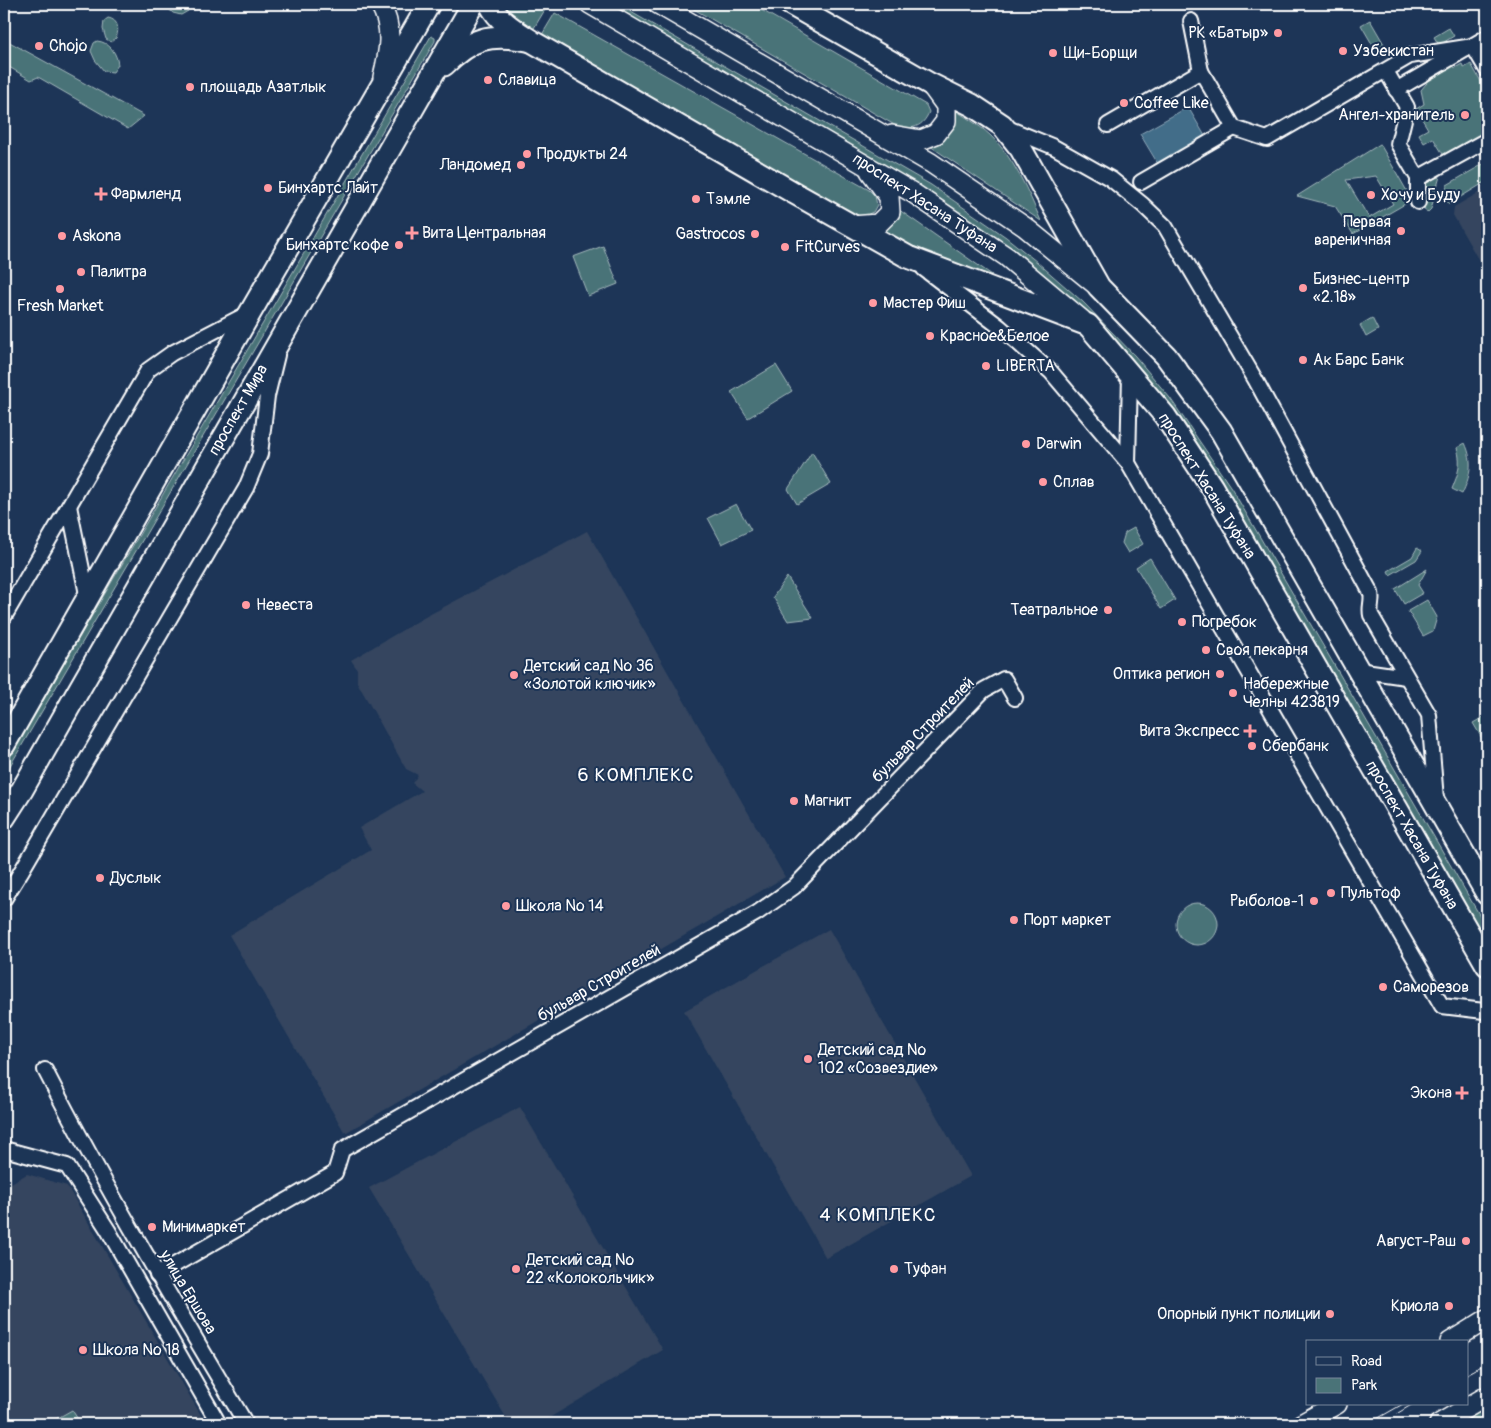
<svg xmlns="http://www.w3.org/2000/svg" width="1491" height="1428" viewBox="0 0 1491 1428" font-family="Pangolin,sans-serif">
	<rect width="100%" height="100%" fill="#1d3557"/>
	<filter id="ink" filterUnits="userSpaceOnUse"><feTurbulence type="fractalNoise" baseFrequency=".02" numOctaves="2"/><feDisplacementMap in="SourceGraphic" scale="10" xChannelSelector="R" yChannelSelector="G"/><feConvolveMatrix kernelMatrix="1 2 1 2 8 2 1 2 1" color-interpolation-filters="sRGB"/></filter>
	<g filter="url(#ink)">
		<!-- built -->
		<g fill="#34455f">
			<path d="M1487,188v87l-34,-60 1,-8z"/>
			<path d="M587,531l198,346 -440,256 -116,-198 142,-85 -12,-22 63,-37 -10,-8 6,-8 -12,-6 -49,-87v-13l-6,-9 74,-43z"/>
			<path d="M829,929l142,247 -145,82 -142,-247z"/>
			<path d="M520,1107l143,243 -124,74h-29l-141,-236z"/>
			<path d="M27,1174l40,12 135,231 -13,7h-185v-237z"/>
		</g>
		<!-- green -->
		<g fill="#4a7378" stroke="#a4b9bc" fill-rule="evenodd">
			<path d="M163,4h28l-3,7 -7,4 -8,-2z"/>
			<path d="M496,4h42l8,4 -15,25z"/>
			<path d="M607,4h10l314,181 75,52 31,25 46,40 52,54 35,42 62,91 255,439v15l-263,-450 -146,-187 -76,-65 -75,-51z"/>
			<path d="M685,4h66l175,101 3,7c-6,15 -17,18 -31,15z"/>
			<path d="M555,13l314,177 6,6 2,9 -4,7 -14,6 -319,-180z"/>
			<path d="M108,18c11,2 11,12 8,20l-5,4 -5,-3 -3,-10 1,-8z"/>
			<path d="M1370,20l18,31 -9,5 -18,-31z"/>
			<path d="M1449,28l5,8 -15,9 -5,-8z"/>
			<path d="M431,36l4,2v3l-431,735v-10z"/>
			<path d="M4,39l140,77 -16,13 -90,-52 -7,3 -27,-16z"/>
			<path d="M97,41c13,1 20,13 21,24l-5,7 -9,-1 -9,-11 -4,-9 3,-8z"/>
			<path d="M1462,64l2,4 7,-4 16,28v43l-41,24 -13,-21 -9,5 -5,-9 9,-5 -12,-20 8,-5 -3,-14c9,-12 19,-18 32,-25l2,3z"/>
			<path d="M952,108c13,9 26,16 38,27 23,21 39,58 51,86l-114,-77z"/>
			<path d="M1380,144l32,56 -59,34 -18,-28 -38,-10zM1376,176l17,28 -24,14 -23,-38z"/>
			<path d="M1487,162v19l-38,23 -5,-7 3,-12z"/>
			<path d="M1429,174l11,2 -9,33 -4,4 -7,-12z"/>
			<path d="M895,207l97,68 -80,-21 -31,-25z"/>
			<path d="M603,246l15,38 -30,12 -15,-39z"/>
			<path d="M1372,318l6,12 -12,7 -6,-12z"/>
			<path d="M776,365l16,26 -44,27 -17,-26z"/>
			<path d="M1465,443c9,19 5,34 -3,51l-10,-5c6,-15 10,-25 5,-41z"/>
			<path d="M812,452l19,32 -34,20 -9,-15z"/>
			<path d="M736,504l15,26 -29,14 -14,-26z"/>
			<path d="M1134,528l9,16 -15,9 -6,-10 3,-10z"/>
			<path d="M1417,548l5,3 -6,9 -26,15 -2,-4 24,-14z"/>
			<path d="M1150,558l25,42 -14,9 -25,-42z"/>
			<path d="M1427,569l-9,16 5,8 -19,11 -9,-15z"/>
			<path d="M787,577l26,41 -25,3 -15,-24z"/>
			<path d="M1427,600l10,17 -4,14 -10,5 -15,-25z"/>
			<path d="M1487,715v32l-14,-24z"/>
			<circle cx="1197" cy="924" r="21"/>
			<path d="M1487,1408v10l-11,6h-16z"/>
			<path d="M72,1410l9,14h-34z"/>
		</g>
		<!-- water -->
		<path fill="#426d89" stroke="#8ea7b8" d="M1188,107l17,29 -47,28 -18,-30z"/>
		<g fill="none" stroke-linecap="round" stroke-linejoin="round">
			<!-- street casing -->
			<g stroke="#fff" stroke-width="18">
				<g id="street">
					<path d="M1191,21l10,50"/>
					<path d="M1386,71l21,36 -9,37 20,34v24"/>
					<path d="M1396,90l91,-53"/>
					<path d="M1108,125l93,-54 33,57 33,11 143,-83 63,-10 14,24"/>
					<path d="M1005,127l49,20 57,32 32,26 22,21 90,153 116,214c2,8 -2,14 0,22l58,100 7,84"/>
					<path d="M1418,178l69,-38"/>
					<path d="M1141,182l93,-54"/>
					<path d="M924,269l76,58 51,45 77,91 314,543 42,5 3,2"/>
					<path d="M1128,463l2,-88"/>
					<path d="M69,506l19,93"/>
					<path d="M4,617l144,-247 24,-17 77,-40"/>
					<path d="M1358,670l48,7"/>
					<path d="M4,899l18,-29 224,-382 14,-34 7,-58 10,-41"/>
					<path d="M45,1070c62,121 132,238 201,354"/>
					<path d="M4,1149l63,17 41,64 111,194"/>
					<path d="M157,1275l178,-102 7,-23 415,-237 37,-26 190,-197 20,-11 11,19"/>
				</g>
			</g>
			<!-- secondary casing -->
			<g stroke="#fff" stroke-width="22">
				<g id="secondary">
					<path d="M380,4c14,24 9,48 3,73"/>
					<path d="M590,4l323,189 94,64 75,63"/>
					<path d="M658,4l273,159 94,64 71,58"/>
					<path d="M892,135l29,5 15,-6 10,-13v-15l-16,-22"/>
					<path d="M852,226l26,-2 12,-12 -1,-15 -19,-26"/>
					<path d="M1450,1342l37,-23"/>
					<path d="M1301,1424l36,-20"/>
					<path d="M1439,1424l48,-28"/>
				</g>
			</g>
			<!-- primary casing -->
			<g stroke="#fff" stroke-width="25">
				<g id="primary">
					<path d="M490,4c9,18 26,27 43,38l263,152 112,63 180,68 77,91 47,71 275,478"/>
					<path d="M790,4l140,80 42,21 30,20 19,24 78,138 67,69 55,75 266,463"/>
					<path d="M444,65c27,-27 46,-32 83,-25"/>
					<path d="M4,745l246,-432 179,-309"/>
					<path d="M4,818l18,-28c149,-263 300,-525 451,-786"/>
				</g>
			</g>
			<!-- street -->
			<use href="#street" stroke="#1d3557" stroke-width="14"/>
			<!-- secondary -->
			<use href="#secondary" stroke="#1d3557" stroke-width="19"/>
			<!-- primary -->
			<use href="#primary" stroke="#1d3557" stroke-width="21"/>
			<!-- tram -->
			<g stroke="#fff" stroke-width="1">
				<path d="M1467,1374l20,-11"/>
				<path d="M1398,1413l15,-9"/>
				<path d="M1368,1424l35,-20"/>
			</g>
		</g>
	</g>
	<!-- markers -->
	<g fill="#ff9aa2" stroke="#1d3557" stroke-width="2">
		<circle cx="1278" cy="33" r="5"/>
		<circle cx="39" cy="46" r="5"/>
		<circle cx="1343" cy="51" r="5"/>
		<circle cx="1053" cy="53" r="5"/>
		<circle cx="488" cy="80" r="5"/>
		<circle cx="190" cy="87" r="5"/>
		<circle cx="1124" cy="103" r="5"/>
		<circle cx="1465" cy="115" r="5"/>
		<circle cx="527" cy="154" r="5"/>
		<circle cx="521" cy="165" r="5"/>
		<circle cx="268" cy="188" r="5"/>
		<path d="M98.5 186.5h5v5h5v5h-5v5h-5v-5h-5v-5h5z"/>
		<circle cx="1371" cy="195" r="5"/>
		<circle cx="696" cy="199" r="5"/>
		<circle cx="1401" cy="231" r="5"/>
		<path d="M409.5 225.5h5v5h5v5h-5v5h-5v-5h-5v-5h5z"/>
		<circle cx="755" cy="234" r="5"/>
		<circle cx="62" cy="236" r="5"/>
		<circle cx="399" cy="245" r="5"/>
		<circle cx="785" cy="247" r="5"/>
		<circle cx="81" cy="272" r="5"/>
		<circle cx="1303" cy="288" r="5"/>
		<circle cx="60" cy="289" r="5"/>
		<circle cx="873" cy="303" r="5"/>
		<circle cx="930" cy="336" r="5"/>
		<circle cx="1303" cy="360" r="5"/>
		<circle cx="986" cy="366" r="5"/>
		<circle cx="1026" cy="444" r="5"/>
		<circle cx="1043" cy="482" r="5"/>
		<circle cx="246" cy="605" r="5"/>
		<circle cx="1108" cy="610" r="5"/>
		<circle cx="1182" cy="622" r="5"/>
		<circle cx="1206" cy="650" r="5"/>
		<circle cx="1220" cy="674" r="5"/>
		<circle cx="514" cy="675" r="5"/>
		<circle cx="1233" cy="693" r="5"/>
		<path d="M1247.5 723.5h5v5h5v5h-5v5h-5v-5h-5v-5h5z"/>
		<circle cx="1252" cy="746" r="5"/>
		<circle cx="794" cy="801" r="5"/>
		<circle cx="100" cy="878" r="5"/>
		<circle cx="1331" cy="893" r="5"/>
		<circle cx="1314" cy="901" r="5"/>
		<circle cx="506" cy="906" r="5"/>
		<circle cx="1014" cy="920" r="5"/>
		<circle cx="1383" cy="987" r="5"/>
		<circle cx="808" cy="1059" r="5"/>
		<path d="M1459.5 1085.5h5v5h5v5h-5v5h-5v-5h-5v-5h5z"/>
		<circle cx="152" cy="1227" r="5"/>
		<circle cx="1466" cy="1241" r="5"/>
		<circle cx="516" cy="1269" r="5"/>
		<circle cx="894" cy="1269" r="5"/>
		<circle cx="1449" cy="1306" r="5"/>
		<circle cx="1330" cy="1314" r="5"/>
		<circle cx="83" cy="1350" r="5"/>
	</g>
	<g text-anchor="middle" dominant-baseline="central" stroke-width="4" stroke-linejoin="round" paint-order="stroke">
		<!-- poi labels -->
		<g font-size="16" fill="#fff" stroke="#1d3557" text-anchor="start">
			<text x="1268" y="33" text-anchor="end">РК «Батыр»</text>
			<text x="49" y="46">Chojo</text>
			<text x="1353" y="51">Узбекистан</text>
			<text x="1063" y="53">Щи-Борщи</text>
			<text x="498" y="80">Славица</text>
			<text x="200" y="87">площадь Азатлык</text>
			<text x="1134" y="103">Coffee Like</text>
			<text x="1455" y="115" text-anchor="end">Ангел-хранитель</text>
			<text x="537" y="154">Продукты 24</text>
			<text x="511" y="165" text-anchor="end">Ландомед</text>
			<text x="278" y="188">Бинхартс Лайт</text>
			<text x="111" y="194">Фармленд</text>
			<text x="1381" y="195">Хочу и Буду</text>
			<text x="706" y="199">Тэмле</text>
			<text x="1391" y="222" text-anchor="end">Первая<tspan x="1391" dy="18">вареничная</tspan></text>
			<text x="422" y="233">Вита Центральная</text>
			<text x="745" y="234" text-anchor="end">Gastrocos</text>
			<text x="72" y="236">Askona</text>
			<text x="389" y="245" text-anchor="end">Бинхартс кофе</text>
			<text x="795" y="247">FitCurves</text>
			<text x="91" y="272">Палитра</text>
			<text x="1313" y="279">Бизнес-центр<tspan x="1313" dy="18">«2.18»</tspan></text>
			<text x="883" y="303">Мастер Фиш</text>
			<text x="60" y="306" text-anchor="middle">Fresh Market</text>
			<text x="940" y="336">Красное&amp;Белое</text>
			<text x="1313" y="360">Ак Барс Банк</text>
			<text x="996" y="366">LIBERTA</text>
			<text x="1036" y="444">Darwin</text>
			<text x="1053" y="482">Сплав</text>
			<text x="256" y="605">Невеста</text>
			<text x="1098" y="610" text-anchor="end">Театральное</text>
			<text x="1192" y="622">Погребок</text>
			<text x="1216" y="650">Своя пекарня</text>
			<text x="524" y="666">Детский сад № 36<tspan x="524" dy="18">«Золотой ключик»</tspan></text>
			<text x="1210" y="674" text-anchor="end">Оптика регион</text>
			<text x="1243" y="684">Набережные<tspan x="1243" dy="18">Челны 423819</tspan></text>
			<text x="1240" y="731" text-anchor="end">Вита Экспресс</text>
			<text x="1262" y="746">Сбербанк</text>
			<text x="804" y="801">Магнит</text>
			<text x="110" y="878">Дуслык</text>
			<text x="1341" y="893">Пультоф</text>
			<text x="1304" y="901" text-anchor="end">Рыболов-1</text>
			<text x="516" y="906">Школа № 14</text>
			<text x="1024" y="920">Порт маркет</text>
			<text x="1393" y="987">Саморезов</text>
			<text x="818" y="1050">Детский сад №<tspan x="818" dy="18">102 «Созвездие»</tspan></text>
			<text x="1452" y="1093" text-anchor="end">Экона</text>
			<text x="162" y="1227">Минимаркет</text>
			<text x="1456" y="1241" text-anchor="end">Август-Раш</text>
			<text x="526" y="1260">Детский сад №<tspan x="526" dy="18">22 «Колокольчик»</tspan></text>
			<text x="904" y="1269">Туфан</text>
			<text x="1439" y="1306" text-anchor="end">Криола</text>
			<text x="1320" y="1314" text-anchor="end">Опорный пункт полиции</text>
			<text x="93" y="1350">Школа № 18</text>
		</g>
		<!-- street labels -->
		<g font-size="16" fill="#fff" stroke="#1d3557">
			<text transform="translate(925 203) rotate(33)">проспект Хасана Туфана</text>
			<text transform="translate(238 410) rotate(-60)">проспект Мира</text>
			<text transform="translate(1207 486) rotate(58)">проспект Хасана Туфана</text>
			<text transform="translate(923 730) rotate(-46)">бульвар Строителей</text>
			<text transform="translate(1412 835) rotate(60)">проспект Хасана Туфана</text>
			<text transform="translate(599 983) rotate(-30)">бульвар Строителей</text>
			<text transform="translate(188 1292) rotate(59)">улица Ершова</text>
		</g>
		<!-- quarter labels -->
		<g font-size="19" letter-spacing="1" fill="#fff" stroke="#1d3557">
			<text x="636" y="775">6 КОМПЛЕКС</text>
			<text x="878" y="1215">4 КОМПЛЕКС</text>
		</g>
	</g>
	<!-- margin -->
	<rect width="1491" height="1428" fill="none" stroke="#1d3557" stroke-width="20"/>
	<rect x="10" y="10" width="1471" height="1408" fill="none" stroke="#fff" stroke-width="2" filter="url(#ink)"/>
	<!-- legend -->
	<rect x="1306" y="1340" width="162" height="65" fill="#1d3557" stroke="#77869a"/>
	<rect x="1316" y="1357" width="25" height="8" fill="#1d3557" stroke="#77869a"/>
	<text x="1351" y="1366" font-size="15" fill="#ffffff">Road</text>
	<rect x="1316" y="1378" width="25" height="15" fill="#4a7378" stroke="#77869a"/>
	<text x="1351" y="1390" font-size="15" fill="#ffffff">Park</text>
</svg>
